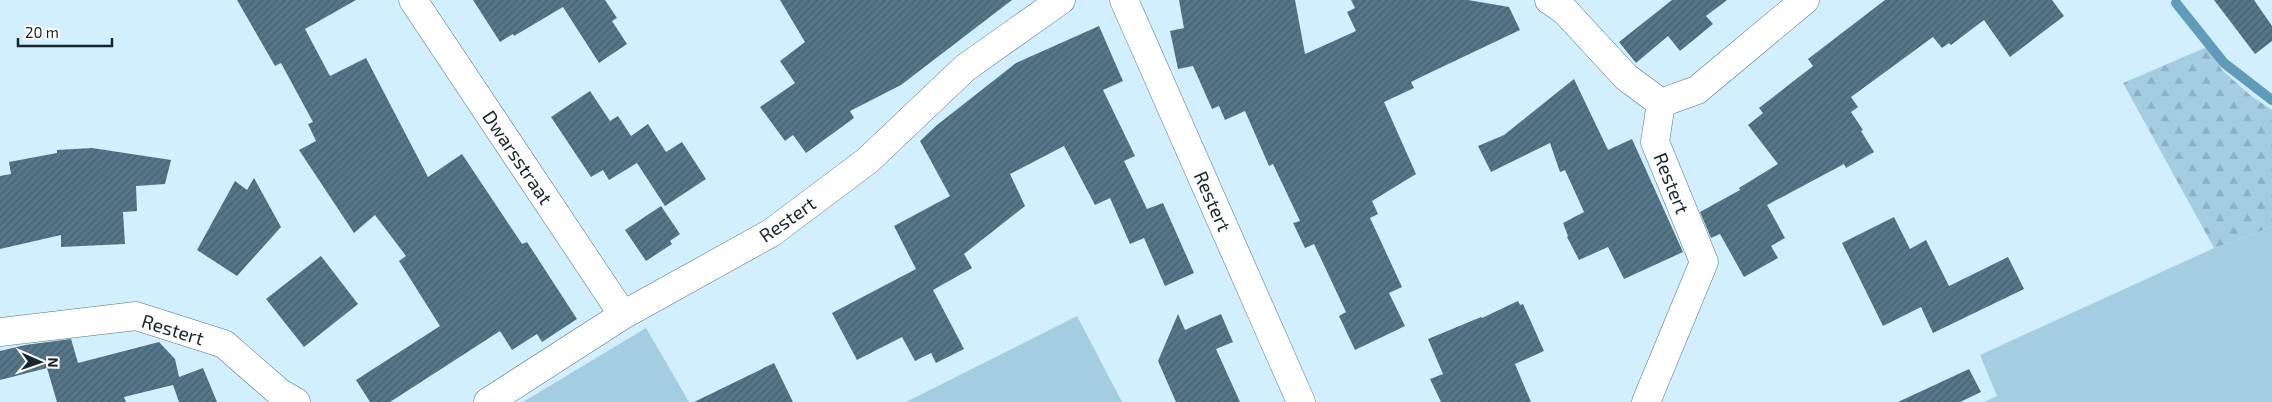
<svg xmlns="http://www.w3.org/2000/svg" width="2272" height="402" viewBox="0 0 2272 402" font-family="'Exo 2',sans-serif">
	<defs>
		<pattern id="forest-firs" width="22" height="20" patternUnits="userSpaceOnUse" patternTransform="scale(1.25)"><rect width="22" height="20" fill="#a5cde2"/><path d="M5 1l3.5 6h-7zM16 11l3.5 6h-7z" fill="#8db0c2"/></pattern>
		<pattern id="building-hatch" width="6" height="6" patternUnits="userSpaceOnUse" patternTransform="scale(1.25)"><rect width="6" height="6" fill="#547688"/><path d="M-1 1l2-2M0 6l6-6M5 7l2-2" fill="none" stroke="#456170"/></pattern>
	</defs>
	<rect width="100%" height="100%" fill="#d1efff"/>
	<!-- green -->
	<g fill="#a5cde2">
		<path d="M2272,227v175h-288l13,-6 -17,-41 234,-107z"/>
		<path d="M1077,316l45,86h-216z"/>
		<path d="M646,328l43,74h-166z"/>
	</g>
	<!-- forest -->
	<path fill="url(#forest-firs)" d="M2207,47l15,23 28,25 22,15v117l-58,21 -91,-165z"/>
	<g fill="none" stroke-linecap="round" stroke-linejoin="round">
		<!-- stream -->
		<path stroke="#609cba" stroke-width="10" d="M2176,3l48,60 48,37"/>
	</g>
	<!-- building -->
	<g fill="url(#building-hatch)">
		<path d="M237,0h119l-51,29 25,47 36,-18 62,119 34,-23 60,90 5,-2 50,77 -35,23 -5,-8 -25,16 -12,-19 -110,71h-20l-14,-22 84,-54 -41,-65 7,-5 -31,-41 -21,18 -55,-83 17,-9 -8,-17 5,-2 -32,-59 -6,3z"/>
		<path d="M473,0h132l12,18 -5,3 15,23 -28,19 -36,-56 -49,29 -1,-2 -13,8z"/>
		<path d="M780,0h232l-111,85 -51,26 4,7 -48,35 -13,-18 -8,6 -25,-34 35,-24 -15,-22 25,-19z"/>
		<path d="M1179,0h116l10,54 51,-23 -9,-19 8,-4 -4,-8h117l41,7 11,23 -97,46 -12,6 3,6 -30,14 32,72 -44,27 6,13 -8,4 32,69 -13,6 16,33 -50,24 -16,-34 7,-4 -32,-68 -9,4 -12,-25 7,-2 -27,-57 -4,2 -24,-55 -20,9 -6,-14 -7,3 -19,-43 -15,3 -8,-38 14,-3z"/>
		<path d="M1672,0h55l-21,16 7,8 -33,27 -12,-15 -32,27 -17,-21z"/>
		<path d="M1885,0h167l12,16 -54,41 -26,-37 -33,25 -2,-2 -7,5 -9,-11 -82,60 7,10 -7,5 12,18 -2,1 13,21 -28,16 -2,-4 -77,41 18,33 -14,8 7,12 -34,19 -24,-43 -9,4 -11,-26 40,-22 -1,-2 39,-24 -30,-39 15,-12 -4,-5 54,-42 -5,-7z"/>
		<path d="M2214,0h40l18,26v15l-17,13z"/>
		<path d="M1099,26l24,55 -20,9 32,66 -11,5 23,48 16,-6 31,70 -29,13 -21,-48 -14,6 -20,-46 -15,7 -31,-59 -54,28 15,32 -61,48 8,14 -39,22 31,59 -28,14 -5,-10 -16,8 -13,-24 -45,23 -25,-47 84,-44 -22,-43 56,-30 -30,-55 17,-16 79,-62z"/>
		<path d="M1574,79l34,71 24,-11 51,113 -59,27 -16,-32 -29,13 -12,-23 1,-1 -5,-13 21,-11 -19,-42 -5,2 -10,-29 -59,29 -13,-26 26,-11z"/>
		<path d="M590,91l20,30 8,-5 13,20 17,-12 18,28 16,-10 24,37 -41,27 -28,-43 -28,17 -6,-10 -12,7 -40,-60z"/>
		<path d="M92,148l79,12 -6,24 -29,2 1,25 -14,1 2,32 -64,3v-12l-61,14v-73l11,-2 -2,-12 48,-9v-3z"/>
		<path d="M254,178l27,49 -44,49 -40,-26 38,-69 12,9z"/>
		<path d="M661,206l19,28 -10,7 2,3 -26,17 -21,-31z"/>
		<path d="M1894,217l16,32 16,-9 23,46 59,-29 16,32 -91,44 -12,-26 -38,19 -41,-83z"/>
		<path d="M321,256l37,48 -54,43 -38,-48z"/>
		<path d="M1518,301l2,4 3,-1 21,47 -29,13 16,38h-90l-11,-23 13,-5 -15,-35 53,-22 1,1z"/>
		<path d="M1178,314l7,16 36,-16 12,28 -17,7 24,53h-64l-18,-41z"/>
		<path d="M71,339l7,24 81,-21 16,17 4,18 24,-9 14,34h-38l-6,-17 -49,12 2,5h-69l-10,-34 -47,12v-29l25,-6z"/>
		<path d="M774,363l19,39h-99z"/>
		<path d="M1969,369l12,23 -21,10h-62z"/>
	</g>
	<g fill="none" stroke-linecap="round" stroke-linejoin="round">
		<!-- street casing -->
		<g stroke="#517385" stroke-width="29">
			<g id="street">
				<path d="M413,0l210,315"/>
				<path d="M1124,0l177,402"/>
				<path d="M1549,0l16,11 61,66 35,26"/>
				<path d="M1661,103l36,-13 108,-90"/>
				<path d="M0,332l136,-16 88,28 55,48 17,10"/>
				<path d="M488,402l135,-87 148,-82 96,-72 98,-93 96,-68"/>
				<path d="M1646,402l58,-140 -49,-120 6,-39"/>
			</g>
		</g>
		<!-- street -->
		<use href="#street" stroke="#fff" stroke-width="28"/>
	</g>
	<g text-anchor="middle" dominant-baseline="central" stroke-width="4.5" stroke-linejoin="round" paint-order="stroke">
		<!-- street labels -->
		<g font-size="19" fill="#18262d" stroke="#fff">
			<text transform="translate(518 157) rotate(56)">Dwarsstraat</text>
			<text transform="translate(1672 183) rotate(68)">Restert</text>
			<text transform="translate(1213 201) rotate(66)">Restert</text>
			<text transform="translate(787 219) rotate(-35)">Restert</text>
			<text transform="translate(173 329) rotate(17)">Restert</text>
		</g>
	</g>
	<!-- north arrow -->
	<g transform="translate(40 362) rotate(92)" stroke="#ffffff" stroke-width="4" paint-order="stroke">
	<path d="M0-4L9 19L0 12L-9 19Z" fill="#18262d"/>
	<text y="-8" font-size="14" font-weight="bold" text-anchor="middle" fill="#18262d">N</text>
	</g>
	<!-- scale -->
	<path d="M18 38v8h94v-8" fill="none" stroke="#18262d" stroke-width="2.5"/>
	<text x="25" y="38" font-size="15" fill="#18262d" stroke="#ffffff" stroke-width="4" paint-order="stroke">20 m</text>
</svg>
